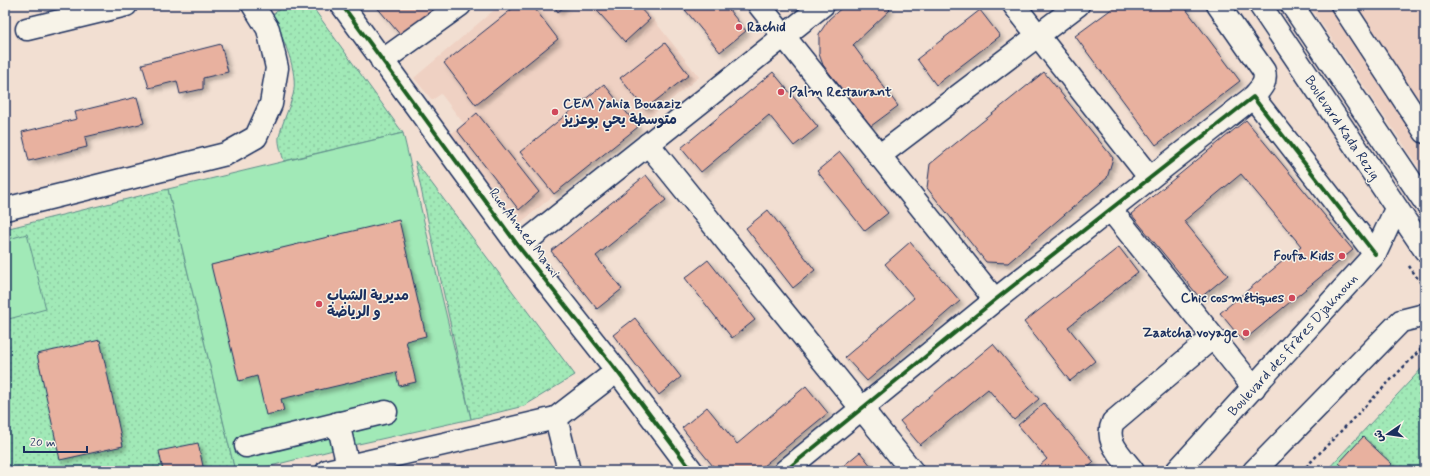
<svg xmlns="http://www.w3.org/2000/svg" width="1430" height="476" viewBox="0 0 1430 476" font-family="Mynerve,'Playpen Sans Arabic',sans-serif">
	<defs>
		<pattern id="grass-dots" width="8" height="8" patternUnits="userSpaceOnUse"><rect width="8" height="8" fill="#a1e9b7"/><path d="M2 2h.1M6 6h.1" fill="none" stroke="#8ac8a0" stroke-width="1.8" stroke-linecap="round"/></pattern>
		<filter id="shadow"><feDropShadow dx="3.5" dy="3.5" stdDeviation="2" flood-color="#0004"/></filter>
	</defs>
	<rect width="100%" height="100%" fill="#f2dfd2"/>
	<filter id="ink" filterUnits="userSpaceOnUse"><feTurbulence type="fractalNoise" baseFrequency=".025" numOctaves="2"/><feDisplacementMap in="SourceGraphic" scale="8" xChannelSelector="R" yChannelSelector="G"/><feConvolveMatrix kernelMatrix="1 2 1 2 8 2 1 2 1" color-interpolation-filters="sRGB"/></filter>
	<g filter="url(#ink)">
		<!-- built -->
		<g fill="#efd1c3">
			<path d="M500,5h142l57,72 -179,146 -71,-88 15,-11 -23,-30 -9,6 -18,-22z"/>
			<path d="M1309,5h116v171z"/>
		</g>
		<!-- grass -->
		<g fill="url(#grass-dots)" stroke="#5e8c8a">
			<path d="M285,5h26l92,128 -119,28c-2,-7 -6,-17 -5,-24 3,-14 10,-28 14,-42 6,-23 -10,-59 -22,-79z"/>
			<path d="M415,161l160,214 -51,31 -53,13z"/>
			<path d="M168,189l67,282h-230v-242z"/>
			<path d="M1425,365v106h-99z"/>
		</g>
		<!-- pitch -->
		<g fill="#a1e9b7" stroke="#5e8c8a">
			<path d="M403,133l68,286 -126,28 -94,24h-16l-67,-282z"/>
			<path d="M27,234l19,75 -41,11v-80z"/>
		</g>
		<!-- building -->
		<g fill="#e8b19f" stroke="#1b2f5e" filter="url(#shadow)">
			<path d="M375,5h56l4,5 -33,27z"/>
			<path d="M517,5h15l26,34 -82,66 -32,-42z"/>
			<path d="M553,5h13l-8,7z"/>
			<path d="M592,5h45l13,14 -25,23z"/>
			<path d="M681,5h44l21,26 -26,21z"/>
			<path d="M845,5h41l4,5 -37,35 45,61 -27,20 -48,-61 -4,-11v-20l10,-15z"/>
			<path d="M1117,5h66l57,76 -84,64 -81,-109z"/>
			<path d="M980,10l20,26 -64,49 -19,-26z"/>
			<path d="M665,43l24,32 -44,34 -25,-31z"/>
			<path d="M221,44l7,28 -25,6v11l-23,5 -3,-13 -28,7 -7,-24z"/>
			<path d="M773,72l45,55 -24,19 -25,-31 -68,57 -20,-24z"/>
			<path d="M1044,72l69,86 -6,20 -99,85 -22,-1 -59,-74 3,-24z"/>
			<path d="M604,84l34,43 -84,67 -34,-42z"/>
			<path d="M137,97l7,26 -59,14 2,10 -58,14 -7,-29 55,-13 -2,-7z"/>
			<path d="M477,113l62,79 -20,18 -62,-80z"/>
			<path d="M1246,120l107,130 -110,91 -23,-28 81,-67 -60,-72 -57,47 44,54 -28,23 -69,-84z"/>
			<path d="M840,152l48,61 -23,18 -48,-60z"/>
			<path d="M646,175l20,25 -70,56 26,33 -25,20 -46,-58z"/>
			<path d="M768,210l47,60 -22,18 -47,-60z"/>
			<path d="M399,220l27,116 -20,5 10,41 -17,4 -3,-14 -115,27 3,12 -18,4 -9,-39 -18,5 -28,-116z"/>
			<path d="M910,242l50,59 -93,80 -22,-24 69,-59 -29,-34z"/>
			<path d="M1119,247l19,25 -70,55 27,34 -25,20 -46,-59z"/>
			<path d="M708,260l47,60 -23,18 -47,-60z"/>
			<path d="M635,318l46,59 -22,18 -46,-60z"/>
			<path d="M100,340l23,106 -63,14 -23,-106z"/>
			<path d="M993,344l46,55 -25,21 -26,-31 -68,56 -20,-24z"/>
			<path d="M806,386l22,27 -71,58h-40l-35,-43 25,-21 30,37z"/>
			<path d="M1044,403l50,59 -10,9h-51l14,-12 -29,-34z"/>
			<path d="M1363,437l29,27 -7,7h-37l-9,-8z"/>
			<path d="M198,443l6,28h-41l-4,-20z"/>
			<path d="M860,452l15,19h-38z"/>
		</g>
		<g fill="none" stroke-linecap="round" stroke-linejoin="round">
			<!-- minor casing -->
			<g stroke="#1b2f5e" stroke-width="25">
				<g id="minor">
					<path d="M342,5l177,242 98,124 75,100"/>
					<path d="M759,5l236,295"/>
					<path d="M1014,5l136,173"/>
					<path d="M1342,5l83,127"/>
					<path d="M27,29l99,-24"/>
					<path d="M382,61l78,-56"/>
					<path d="M1253,97l122,157"/>
					<path d="M648,144l264,327"/>
					<path d="M879,156l199,-151"/>
					<path d="M5,209l221,-55 30,-17 15,-33 6,-36 -9,-39 -15,-24"/>
					<path d="M1110,209l144,179"/>
					<path d="M519,247l304,-242"/>
					<path d="M556,418l13,53"/>
					<path d="M338,423l10,43"/>
					<path d="M246,446l140,-34"/>
					<path d="M327,471l229,-53 61,-47"/>
					<path d="M785,471l210,-171 258,-203c8,-9 14,-14 11,-26l-46,-66"/>
					<path d="M1133,471c-12,-16 -29,-29 -20,-49l100,-85"/>
					<path d="M1177,471l198,-217 21,-45"/>
					<path d="M1254,471l147,-150 24,-6"/>
				</g>
			</g>
			<!-- major casing -->
			<g stroke="#1b2f5e" stroke-width="25">
				<g id="major">
					<path d="M1260,5l165,245"/>
					<path d="M1292,5l133,197"/>
				</g>
			</g>
			<!-- path -->
			<g stroke="#1b2f5e" stroke-width="2.5" stroke-dasharray="3 3" stroke-linecap="butt">
				<path d="M1409,266l16,23"/>
				<path d="M1302,471l123,-126"/>
			</g>
			<!-- minor -->
			<use href="#minor" stroke="#f7f3e8" stroke-width="22"/>
			<!-- major -->
			<use href="#major" stroke="#f7f3e8" stroke-width="22"/>
			<!-- cycleway casing -->
			<g stroke="#f7f3e8" stroke-width="6">
				<g id="cycleway">
					<path d="M342,5l177,242 98,124 75,100"/>
					<path d="M785,471l210,-171 258,-203 122,157"/>
				</g>
			</g>
			<!-- cycleway -->
			<use href="#cycleway" stroke="#1b5e20" stroke-width="4"/>
		</g>
	</g>
	<!-- markers -->
	<g fill="#d1495b" stroke="#f7f3e8" stroke-width="1.5">
		<circle cx="739" cy="27" r="4"/>
		<circle cx="781" cy="92" r="4"/>
		<circle cx="555" cy="112" r="4"/>
		<circle cx="1342" cy="256" r="4"/>
		<circle cx="1292" cy="298" r="4"/>
		<circle cx="319" cy="304" r="4"/>
		<circle cx="1246" cy="333" r="4"/>
	</g>
	<g text-anchor="middle" dominant-baseline="central" stroke-width="3" stroke-linejoin="round" paint-order="stroke">
		<!-- poi labels -->
		<g font-size="14" font-weight="bold" fill="#1b2f5e" stroke="#f7f3e8" text-anchor="start">
			<text x="747" y="27">Rachid</text>
			<text x="789" y="92">Palm Restaurant</text>
			<text x="563" y="104">CEM Yahia Bouaziz<tspan x="563" dy="16">متوسطة يحي بوعزيز</tspan></text>
			<text x="1334" y="256" text-anchor="end">Foufa Kids</text>
			<text x="327" y="296">مديرية الشباب<tspan x="327" dy="16">و الرياضة</tspan></text>
			<text x="1284" y="298" text-anchor="end">Chic cosmétiques</text>
			<text x="1238" y="333" text-anchor="end">Zaatcha voyage</text>
		</g>
		<!-- street labels -->
		<g font-size="14" fill="#1b2f5e" stroke="#f7f3e8">
			<text transform="translate(1342 128) rotate(56)">Boulevard Kada Rezig</text>
			<text transform="translate(524 233) rotate(53)">Rue Ahmed Mami</text>
			<text transform="translate(1293 345) rotate(-48)">Boulevard des frères Djaknoun</text>
		</g>
	</g>
	<!-- margin -->
	<rect width="1430" height="476" fill="none" stroke="#f7f3e8" stroke-width="20"/>
	<rect x="10" y="10" width="1410" height="456" fill="none" stroke="#1b2f5e" stroke-width="1.5" filter="url(#ink)"/>
	<!-- north arrow -->
	<g transform="translate(1388 434) rotate(257)" stroke="#f7f3e8" stroke-width="3" paint-order="stroke">
	<path d="M0-3L7 15L0 10L-7 15Z" fill="#1b2f5e"/>
	<text y="-6" font-size="11" font-weight="bold" text-anchor="middle" fill="#1b2f5e">ش</text>
	</g>
	<!-- scale -->
	<path d="M24 446v6h63v-6" fill="none" stroke="#1b2f5e" stroke-width="2"/>
	<text x="30" y="446" font-size="12" fill="#1b2f5e" stroke="#f7f3e8" stroke-width="3" paint-order="stroke">20 m</text>
</svg>
